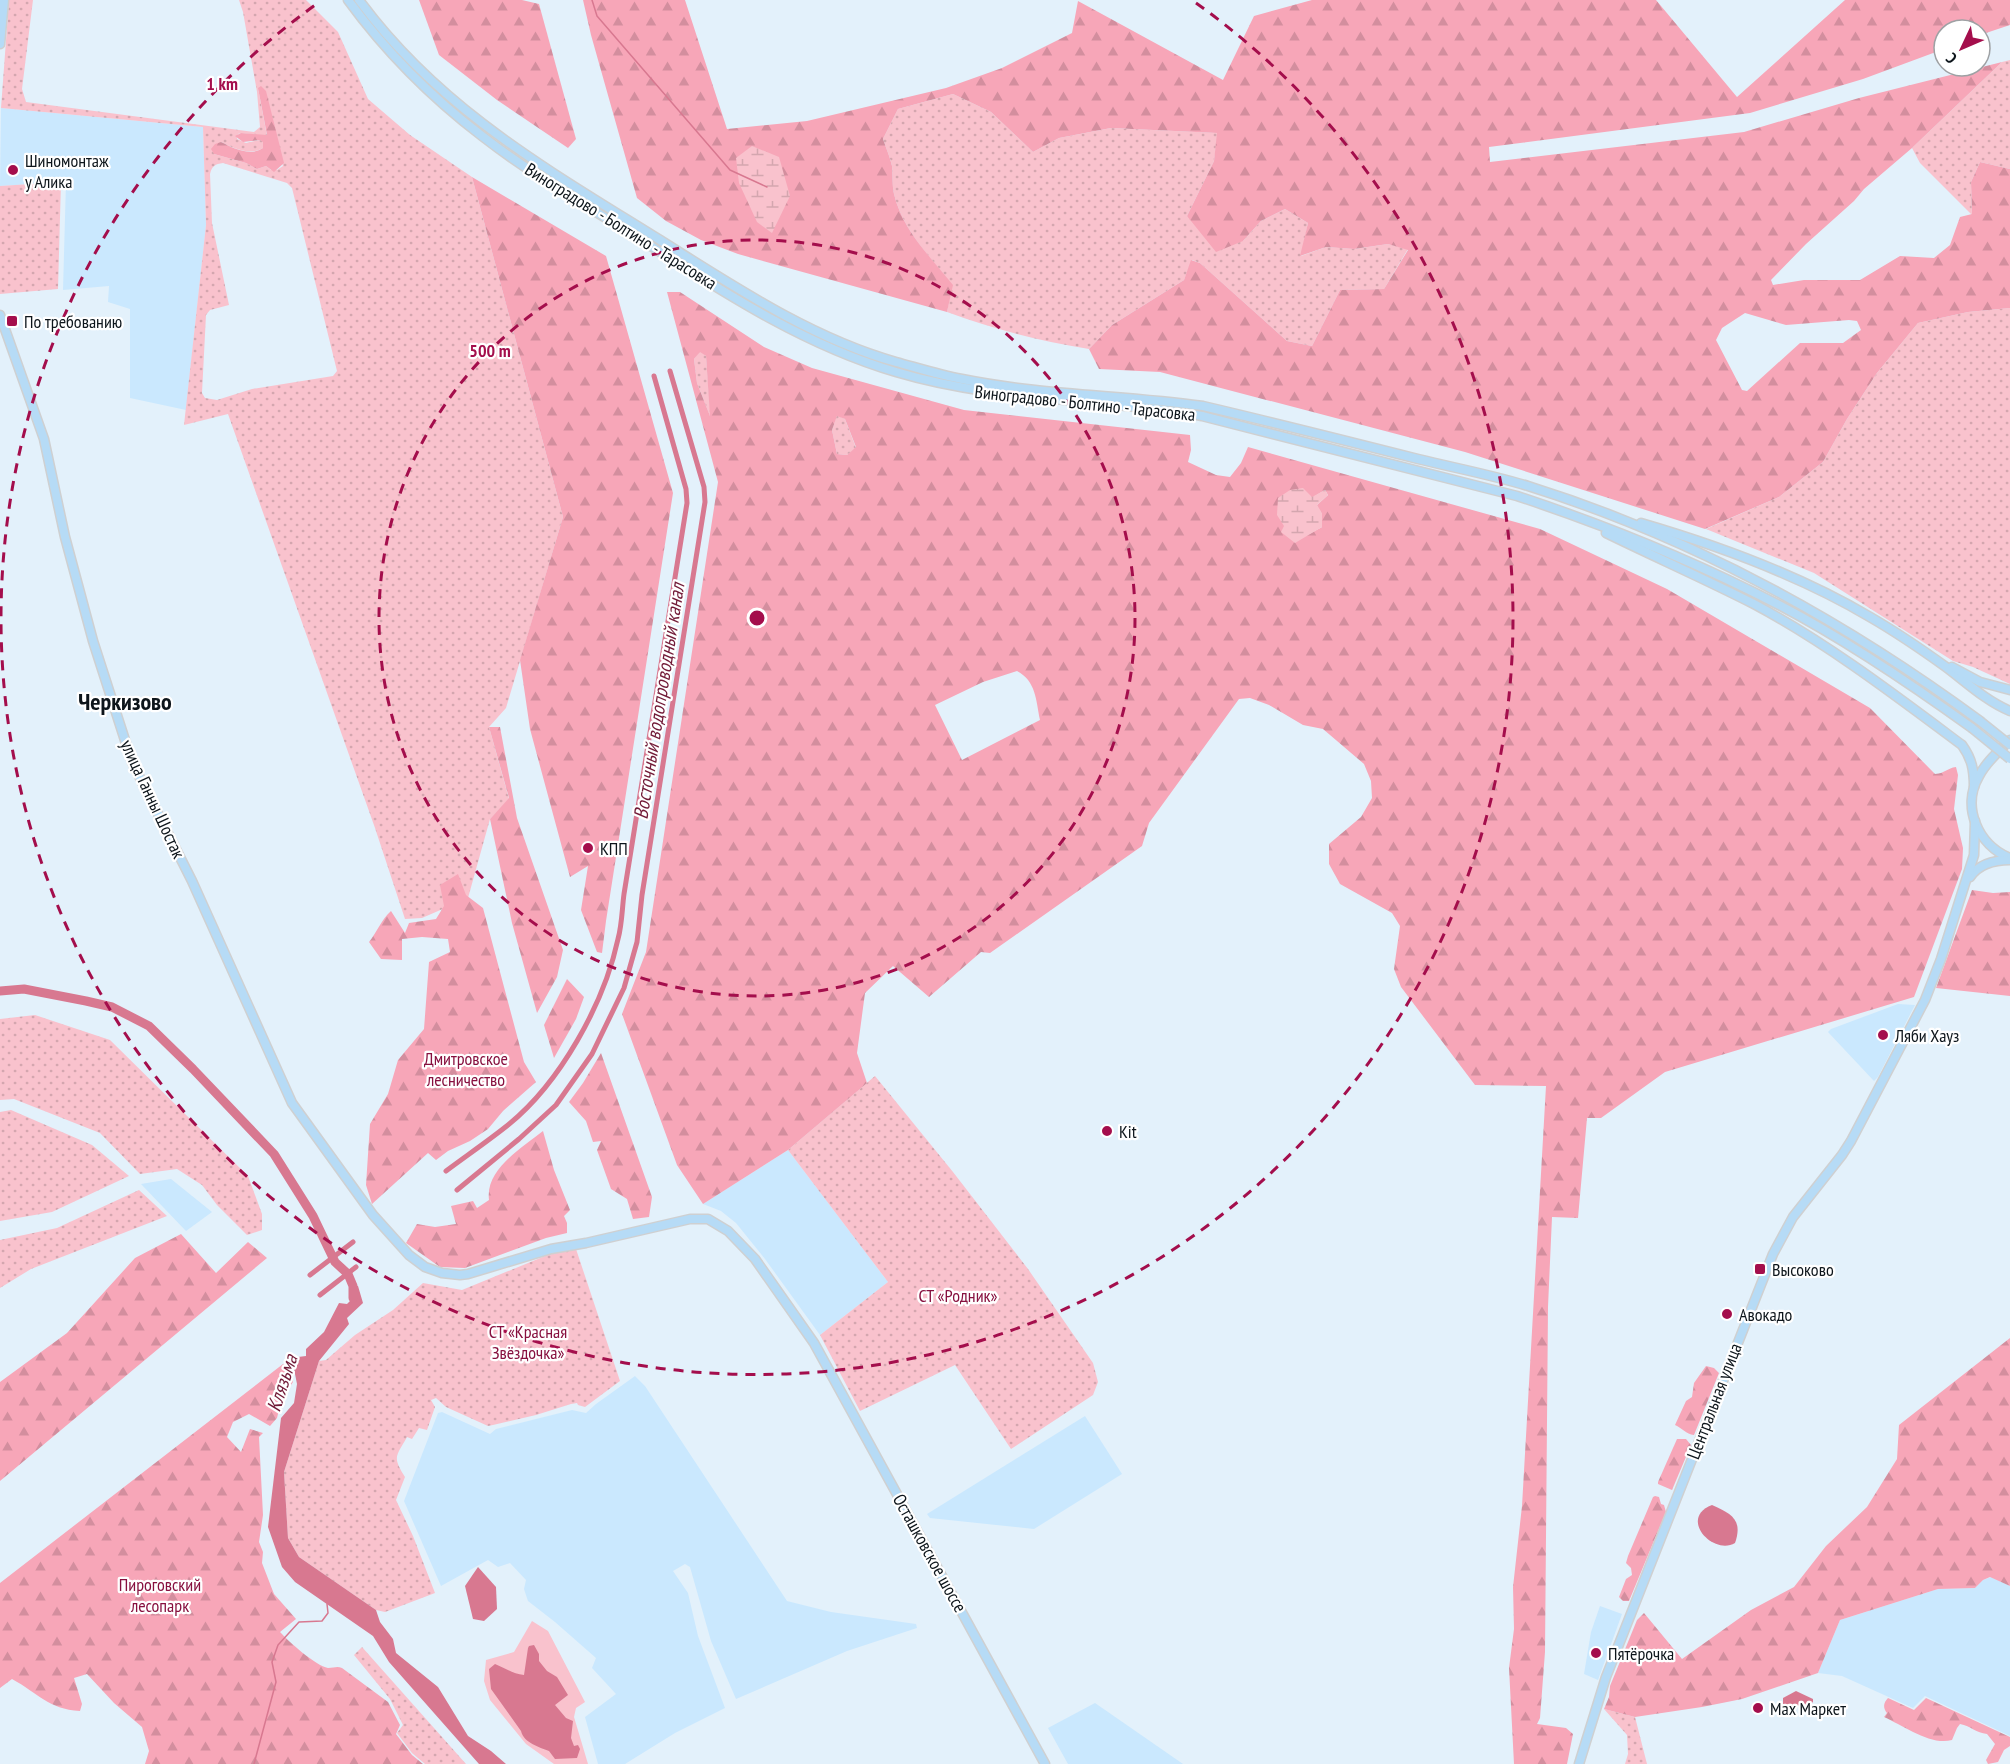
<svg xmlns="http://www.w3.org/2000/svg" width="2010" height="1764" viewBox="0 0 2010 1764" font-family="'PT Sans Narrow',sans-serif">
	<defs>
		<pattern id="grass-dots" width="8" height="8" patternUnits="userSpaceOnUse" patternTransform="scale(1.5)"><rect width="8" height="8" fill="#f9c2cd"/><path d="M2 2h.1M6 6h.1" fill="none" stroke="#d4a6af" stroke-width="1.8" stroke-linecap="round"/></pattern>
		<pattern id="forest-firs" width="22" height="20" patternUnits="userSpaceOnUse" patternTransform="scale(1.5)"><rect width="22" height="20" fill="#f7a6b8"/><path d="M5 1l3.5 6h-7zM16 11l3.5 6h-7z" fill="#d38e9e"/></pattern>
		<pattern id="wetland-marsh" width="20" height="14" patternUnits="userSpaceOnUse" patternTransform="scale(1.5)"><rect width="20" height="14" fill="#f9c2cd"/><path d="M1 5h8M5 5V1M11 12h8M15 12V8" fill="none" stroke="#d4a6af"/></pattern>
	</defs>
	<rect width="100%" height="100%" fill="#e3f1fb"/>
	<!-- built -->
	<g fill="#cae8fe">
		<path d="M1,108l202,19 3,98 -20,185 -56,-12v-89l-22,-7 1,-16 -46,4 3,-108 -66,4z"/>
		<path d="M1898,1004l17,1 -37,72 -4,4 -46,-49 3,-3z"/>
		<path d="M788,1150l100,132 -68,53 -55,-76 -29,-36 -15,-12 -18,-7z"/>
		<path d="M171,1179l41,33 -26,19 -45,-47z"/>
		<path d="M635,1376l10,10 142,215 44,11 85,12 1,4 -70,23 -111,48 -25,-58 -21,-74 -5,-3 -12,7 15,22 10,43 27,72 -50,25 -50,31h-27l-13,-47 31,-23 -24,-26 4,-10 -41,-36 -27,-21 -4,-12 2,-9 -16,-17 -12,4 -10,-7 -47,26 -37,-85 34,-88 4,-1 48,22 6,-5 76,-19 14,3 10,-9z"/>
		<path d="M1085,1416l37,58 -88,55 -104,-11 -3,-4z"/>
		<path d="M1991,1577l19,9v150l-85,-40 -12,12 -71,-32 -24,-3 22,-53 98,-31 37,-1 8,-8z"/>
		<path d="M1600,1606l22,8 -24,66 -14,-6 7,-42z"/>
		<path d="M1095,1703l88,61h-115l-20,-36z"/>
	</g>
	<!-- grass -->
	<g fill="url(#grass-dots)" fill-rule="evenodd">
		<path d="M9,0h24l-11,89 4,13 228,30 6,-5 -3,-35 -14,-80 -4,-12h67l32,32 30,67 42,36 62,42 91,340 -57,191 -17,19 20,72 -19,20 -22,79 -46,20 -17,1 -30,-91 -147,-414 -44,11 22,-200 -3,-98 -202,-19zM258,88l25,78 -6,4h-6l-5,-4 -9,3 -11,-6 -32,-9 7,-12c12,6 29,14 42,6v-7l-3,-1 -14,3 -9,-4 1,-5 3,-1 26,3zM223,163l64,20 5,5 45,183 -4,5 -81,13 -35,11 -12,-2 -3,-5 4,-78 4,-5 19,-5 -17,-82 -2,-49c2,-8 5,-10 13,-11z"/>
		<path d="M2010,60v109l-30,-7 -9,20 1,33 -52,-52 -8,-15 90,-86z"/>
		<path d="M953,94l38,18 42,40 26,-14 52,-10 107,5 -4,28 -27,55 56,25 18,-20 24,-12 23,14 -7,33 25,-9 28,2 34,-5 20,5 -24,40 -44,1 -28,56 -25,-5 -87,-78 -8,-3 -8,20 -72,45 -23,24c-49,-8 -96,-20 -142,-37l5,-27c-22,-29 -49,-54 -58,-91 -2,-9 -1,-19 -2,-28 -2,-9 -6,-18 -9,-27l15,-30z"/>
		<path d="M61,182l-3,107 -58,5v-108z"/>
		<path d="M2010,308v376l-37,-17 -20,-6 -139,-88 -108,-44 73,-32 44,-35 24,-43 30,-46 41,-50 50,-11z"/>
		<path d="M700,351l6,5 5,63 -14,-36 -3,-24z"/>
		<path d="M837,415l8,4 11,29 -9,7 -10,-1 -5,-24z"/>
		<path d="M35,1015l75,25 138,136 14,38v16l-15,5 -30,-30 -15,-20 -25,-16 -37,5 -40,-41 -86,-34 -14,1v-81z"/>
		<path d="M875,1076l78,96 75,97 65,94 5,19 -5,13 -82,54 -56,-84 -95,46 -40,-76 68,-53 -100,-132z"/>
		<path d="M11,1110l81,35 37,31 -77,36 -52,9v-109z"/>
		<path d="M139,1190l28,26 -136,53 -31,19v-48l57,-12z"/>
		<path d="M576,1249l44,132 -35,26 -7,-2 -1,-2 -6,1 -35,11 -43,10 -5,1 -42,-19 -10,-9 -5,2 4,7 -8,23 -8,-2 -7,11 -5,-2c-11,20 -15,19 -2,40l-9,23 17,36 22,57 -50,19 -9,-2 -77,-53 -11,-19 -4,-66 35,-111 7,-1 29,-25 38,-25 30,-27 39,7 88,-36z"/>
		<path d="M362,1647l104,117h-41l-13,-11 -15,-20 6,-8 -13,-26 -36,-44z"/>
		<path d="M1604,1709l31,8 12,47h-22l3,-10 -1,-19z"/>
	</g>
	<!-- forest -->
	<g fill="url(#forest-firs)" fill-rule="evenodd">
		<path d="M419,0h103l17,4 37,135 -8,9 -71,-48 -58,-45z"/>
		<path d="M583,0h102l42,129 80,-8 139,-33 56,-20 70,-35 6,-32 145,79 31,-64 58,-16h344l81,97 108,-97h165v25l-30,10v-5h-36v19l-81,30 -113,34 -261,34 1,15 254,-30 115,-34 143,-36 -90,86 -48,41 -10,12 -48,43 -35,36 2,5 31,-5h56l40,-24 34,2 16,-13 10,-28 12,-3 -1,-32 9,-20 30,7v139l-42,4 -50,11 -41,50 -30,46 -24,43 -44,35 -74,32 -240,-77 -305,-80 -61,-3 -10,-20 23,-24 72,-45 7,-20 9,3 87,78 25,5 28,-56 44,-1 24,-39 -20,-6 -34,5 -28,-2 -26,9 8,-33 -23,-14 -24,12 -18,20 -27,11 -29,-36 27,-55 3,-28 -106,-5 -52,10 -26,14 -42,-40 -38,-18 -55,15 -15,30c3,9 7,18 9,27 1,9 0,19 2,28 9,37 36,62 59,91l-6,27 -209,-58 -37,-14 -35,-19 -29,-23 -46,-163zM1745,313l41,12 63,-5 8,1 4,9 -18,13h-43l-53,48 -5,-1 -26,-50 6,-12z"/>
		<path d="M261,86l5,5 18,72 -10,9 -8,-6 -9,3 -11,-6 -32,-9 -3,-5 4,-5 6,-2c12,6 29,15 42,6v-6l-3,-2 -17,2 -8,-6 6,-3 26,2 -9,-47z"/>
		<path d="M472,177l134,79 67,237 -67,428 -4,32 -5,-1 -16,-42 7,-44 -18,11 -40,-148 -10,-69 43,-143z"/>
		<path d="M667,292h13l84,55 48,21 152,42 226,25 1,15 -3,12 28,13 14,2 11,-14 7,-16 292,82 127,60 203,119 65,66c11,-1 12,-6 21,-7l2,8 -4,34 9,39 -1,21 -48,128 -249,75 -64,46h-14l-9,100 -26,-1 -4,90 -3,345 -5,66 -3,6 29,4 7,6 -6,30h-53l-5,-96 5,-39 -1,-42 9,-81 24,-420 -71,-1 -74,-98 -7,-18 6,-43 -8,-13 -52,-29 -11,-20v-20l32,-27 11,-19 -1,-17 -7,-17 -41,-35 -20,-4 -34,-20 -19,-7 -11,1 -90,124 -7,23 -152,107 -9,-1 -52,45 -36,-31 -28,27 -8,60 10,30 -79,67 -85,54 -26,-39 -55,-151 24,-62 72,-470zM700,352l6,4 4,60 -13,-33 -3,-24zM837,416l8,3 11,28 -9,8 -10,-1 -5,-24zM1325,490l3,5 -11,10 5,22 -13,7 -27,-1c6,-18 27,-34 43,-43zM1017,671c19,10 19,29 23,49l-78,40 -27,-55 48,-23z"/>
		<path d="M489,727h11l17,91 46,132 -6,27 -20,36 -25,-90 -22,-104 19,-21z"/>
		<path d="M458,874l8,21 17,13 41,154 12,20 -33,29 -15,18 -18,12 -22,10 -12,9 -8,-7 -56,51 -6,-19 4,-61 18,-30 10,-34 26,-31 5,-67 21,-10 -2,-13 -26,-2 -20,2v21l-21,-1 -12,-17c8,-10 12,-22 22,-31l14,22 4,-10 27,-4 8,-13 -4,-21z"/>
		<path d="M1972,890l21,3 17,-1v104l-74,-8z"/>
		<path d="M567,979l17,18 -8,22 -22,39 -10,-33z"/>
		<path d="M601,1053l51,144 -3,20 -16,2 -6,-20 -16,-10 -14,-39 4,-9 -8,1 -7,-21 -17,-19 14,-19z"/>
		<path d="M543,1131l11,39 16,40 -6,6 3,7v10l-21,5 -81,30 -25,-1 -34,-24 11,-19 18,3 21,-3 -5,-18 22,-5 4,7 12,-8c-4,-31 33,-52 54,-69z"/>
		<path d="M181,1234l35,39 32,-31 19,16 -267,223v-99l67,-49 68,-75z"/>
		<path d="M2010,1338v248l-20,-9 -7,3 -8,8 -37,1 -98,31 -22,53 -76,26 -40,8 -67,10 -31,-8 5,-12 1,-11 27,-66 7,-7 38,46 69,-49 43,-23 32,-41 41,-39 30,-48 2,-34z"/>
		<path d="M283,1364l7,5 3,13 -11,16 -5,20 -7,8 -21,-12 -16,8 -6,15 14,15 9,-23 13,4 -4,4 4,78 -4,27 4,10 -1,11 12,31 22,25 -16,13c8,9 36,34 48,36 6,0 9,-2 14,0l46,34 12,23 -4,9 16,21 11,9h-278l4,-13 -7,-24 -28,-24 -27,-29 -13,4 8,26 -2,7c-32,-2 -42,-18 -68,-32l-12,9v-105z"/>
		<path d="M1706,1366l8,2 5,5 -25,62c-8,-1 -12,-7 -19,-10l11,-24 6,-4 2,-14z"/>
		<path d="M1677,1439h9l5,6 -19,45 -14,-6v-2z"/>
		<path d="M1655,1496l4,1 2,7 3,1 2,7 -37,89h-6l-4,-4 7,-18 6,-4 -1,-7 -5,-5 2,-7 25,-59z"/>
		<path d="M1888,1698l26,12 12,-12 84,39v9l-6,4 -6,12 -10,2 -2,-4 9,-16 -8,-10c-11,-1 -16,-8 -27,-10l-3,4 -5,12c-21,6 -48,-14 -68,-23l3,-4c-4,-5 -4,-10 1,-15z"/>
	</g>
	<!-- wetland -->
	<g fill="url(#wetland-marsh)">
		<path d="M752,146l27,11 11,39 -18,37 -15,-11 -18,-39 -3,-25z"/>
		<path d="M1303,488l9,9 13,-7 3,5 -11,10 5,8v14l-27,16 -14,-11 3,-6 -7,-11 1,-17 12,-8z"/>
	</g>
	<!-- park -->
	<path fill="#f9c2cd" d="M532,1621l16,10 37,71 -9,6 -2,9 14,47h-34l-28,-20 -36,-44 -6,-19 2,-21 28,-8z"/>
	<!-- water -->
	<g fill="#d87890">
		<path d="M350,1286h8l5,17 -16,15 2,6 -30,37 -35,111 4,66 11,19 77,53 4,12 13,17 3,14 42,34 30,49 23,15 15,13h-27l-90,-102 -16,-26 -78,-54 -13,-15 -14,-40 13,-109 13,-15 3,-19 -3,-15 4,-12 8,-1v-7l18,-17 15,-29 8,1 4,-4z"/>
		<path d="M1712,1505c20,9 31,15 23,38 -22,13 -57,-25 -23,-38z"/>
		<path d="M478,1567l18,20 1,22 -13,12 -11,-2 -8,-33z"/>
		<path d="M534,1645l5,9v7l8,10 10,6 11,18 -13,10 11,13 7,3 -2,17 3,8 4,-1 2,4 -3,9 -22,1 -6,-8c-10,-4 -25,-8 -28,-20l-30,-42 -2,-20 6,-5c10,4 18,10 29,11l4,-27 1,-2z"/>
		<path d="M1796,1691l17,8v3l-4,3 -26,1v-8z"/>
	</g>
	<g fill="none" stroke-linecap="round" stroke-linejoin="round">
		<!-- stream -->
		<g stroke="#d87890" stroke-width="1.5">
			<path d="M592,0l5,16 133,154 37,17"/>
			<path d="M254,1764l22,-82 -4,-20 6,-17 21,-23 23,-1 6,-8 -1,-9"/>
		</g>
		<!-- canal -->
		<g stroke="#d87890" stroke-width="5">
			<path d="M446,1171c20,-15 42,-30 62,-46 52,-42 96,-121 110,-186 4,-14 4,-30 6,-45l63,-391 -1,-14 -32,-113"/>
			<path d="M457,1190l62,-51 37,-34 36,-51 32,-66 13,-46 5,-47 63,-393 -1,-15 -34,-116"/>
			<path d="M310,1275l43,-33"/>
			<path d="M320,1295l36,-28"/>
		</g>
		<!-- river -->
		<path stroke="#d87890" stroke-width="9" d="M0,991l24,-2 62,12 26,6 37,19 44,43 81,85 39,62 22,46 13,12 5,12v12"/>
		<!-- major casing -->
		<g stroke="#cfd0d1" stroke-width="11">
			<g id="major">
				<path d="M348,0c38,52 83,97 134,136 50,39 107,71 161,105 80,51 161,104 253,131 100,30 204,26 306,44l315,80c91,30 179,66 264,110 67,35 130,78 191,122"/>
				<path d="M359,0c80,109 189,170 301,240 75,47 151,98 236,122 22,6 44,13 66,17 79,16 161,16 241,27 72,17 144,35 215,53 37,9 74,16 110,27 163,51 315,134 452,235"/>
				<path d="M0,44l4,-44"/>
				<path d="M0,315l44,124 21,98 28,104 39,121 60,119 100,222 81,112 36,40 16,12 17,6 18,2 8,-1 83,-25 35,-6 104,-24h18l20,12 27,28 59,84 231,421"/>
				<path d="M1641,523c79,23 158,52 229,94 26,15 51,32 76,50 20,15 40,34 64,44"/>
				<path d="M1606,533c49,24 99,46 148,71 73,39 141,91 208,141 10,14 12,25 12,42"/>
				<path d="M1952,667l28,15 30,8"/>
				<path d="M2010,740c-11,11 -24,22 -31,36 -18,31 -1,69 31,82"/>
				<path d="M1970,877c9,-13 25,-17 40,-17"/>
				<path d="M1579,1764l27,-87 167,-423 20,-37 49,-62 9,-14 74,-141 16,-41 33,-104 1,-34"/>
			</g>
		</g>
		<!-- major -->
		<use href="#major" stroke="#b6dbf6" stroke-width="8"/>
		<!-- major-bridge casing -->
		<g stroke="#cfd0d1" stroke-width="11" stroke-linecap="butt">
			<g id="major-bridge">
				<path d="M1980,721l30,24"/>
				<path d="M1972,728l38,31"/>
			</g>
		</g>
		<!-- major-bridge -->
		<use href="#major-bridge" stroke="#b6dbf6" stroke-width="8"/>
	</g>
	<!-- distance rings -->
	<g fill="none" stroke="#a40e4c" stroke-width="3" stroke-dasharray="10 8">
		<circle cx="757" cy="618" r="378"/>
		<path d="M1196 3A756 756 0 1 1 318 3"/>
	</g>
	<!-- markers -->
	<g fill="#a40e4c" stroke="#fff" stroke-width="2">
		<circle cx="13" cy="170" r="6"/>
		<rect x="6" y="315" width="12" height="12" rx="3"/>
		<circle cx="588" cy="848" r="6"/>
		<circle cx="1883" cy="1035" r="6"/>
		<circle cx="1107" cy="1131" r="6"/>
		<rect x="1754" y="1263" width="12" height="12" rx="3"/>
		<circle cx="1727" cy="1314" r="6"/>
		<circle cx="1596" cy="1653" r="6"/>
		<circle cx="1758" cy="1708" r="6"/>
	</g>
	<g text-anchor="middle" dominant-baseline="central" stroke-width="4.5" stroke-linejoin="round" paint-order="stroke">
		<!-- poi labels -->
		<g font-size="18" fill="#0d151b" stroke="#fff" text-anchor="start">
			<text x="25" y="160">Шиномонтаж<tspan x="25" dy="21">у Алика</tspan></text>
			<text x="24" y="321">По требованию</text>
			<text x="600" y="848">КПП</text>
			<text x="1895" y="1035">Ляби Хауз</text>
			<text x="1119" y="1131">Kit</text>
			<text x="1772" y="1269">Высоково</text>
			<text x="1739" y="1314">Авокадо</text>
			<text x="1608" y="1653">Пятёрочка</text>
			<text x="1770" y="1708">Мах Маркет</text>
		</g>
		<!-- street labels -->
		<g font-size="18" fill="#0d151b" stroke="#fff">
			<text transform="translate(621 226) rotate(32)">Виноградово - Болтино - Тарасовка</text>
			<text transform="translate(1085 403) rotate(6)">Виноградово - Болтино - Тарасовка</text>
			<text transform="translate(153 799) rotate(65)">улица Ганны Шостак</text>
			<text transform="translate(1714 1401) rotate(-69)">Центральная улица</text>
			<text transform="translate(930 1553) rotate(61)">Осташковское шоссе</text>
		</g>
		<!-- park labels -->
		<g font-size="18" fill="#87103f" stroke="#fff">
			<text x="466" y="1058">Дмитровское<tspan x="466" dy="21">лесничество</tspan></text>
			<text x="958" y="1295">СТ «Родник»</text>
			<text x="528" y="1331">СТ «Красная<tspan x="528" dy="21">Звёздочка»</tspan></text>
			<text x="160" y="1584">Пироговский<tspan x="160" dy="21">лесопарк</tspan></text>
		</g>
		<!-- water labels -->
		<g font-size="20" font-style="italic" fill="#711a37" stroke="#fff">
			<text transform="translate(659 701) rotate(-81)">Восточный водопроводный канал</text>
			<text transform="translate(282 1383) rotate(-72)">Клязьма</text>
		</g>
		<!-- district labels -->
		<g font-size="24" font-weight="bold" fill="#0d151b" stroke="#fff">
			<text x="125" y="701">Черкизово</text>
		</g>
	</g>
	<circle cx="757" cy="618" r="9" fill="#a40e4c" stroke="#fff" stroke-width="3"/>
	<g font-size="18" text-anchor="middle" font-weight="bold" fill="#a40e4c" stroke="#fff" stroke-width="4.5" stroke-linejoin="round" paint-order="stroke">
		<text x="222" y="90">1 km</text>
		<text x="490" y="357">500 m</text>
	</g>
	<!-- north arrow -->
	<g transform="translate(1962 48) rotate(226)"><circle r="28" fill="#ffffff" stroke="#9ea1a4" stroke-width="1.5"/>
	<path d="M0-4.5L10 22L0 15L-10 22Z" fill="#a40e4c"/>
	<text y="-9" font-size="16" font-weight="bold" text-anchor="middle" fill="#0d151b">С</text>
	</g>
</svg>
